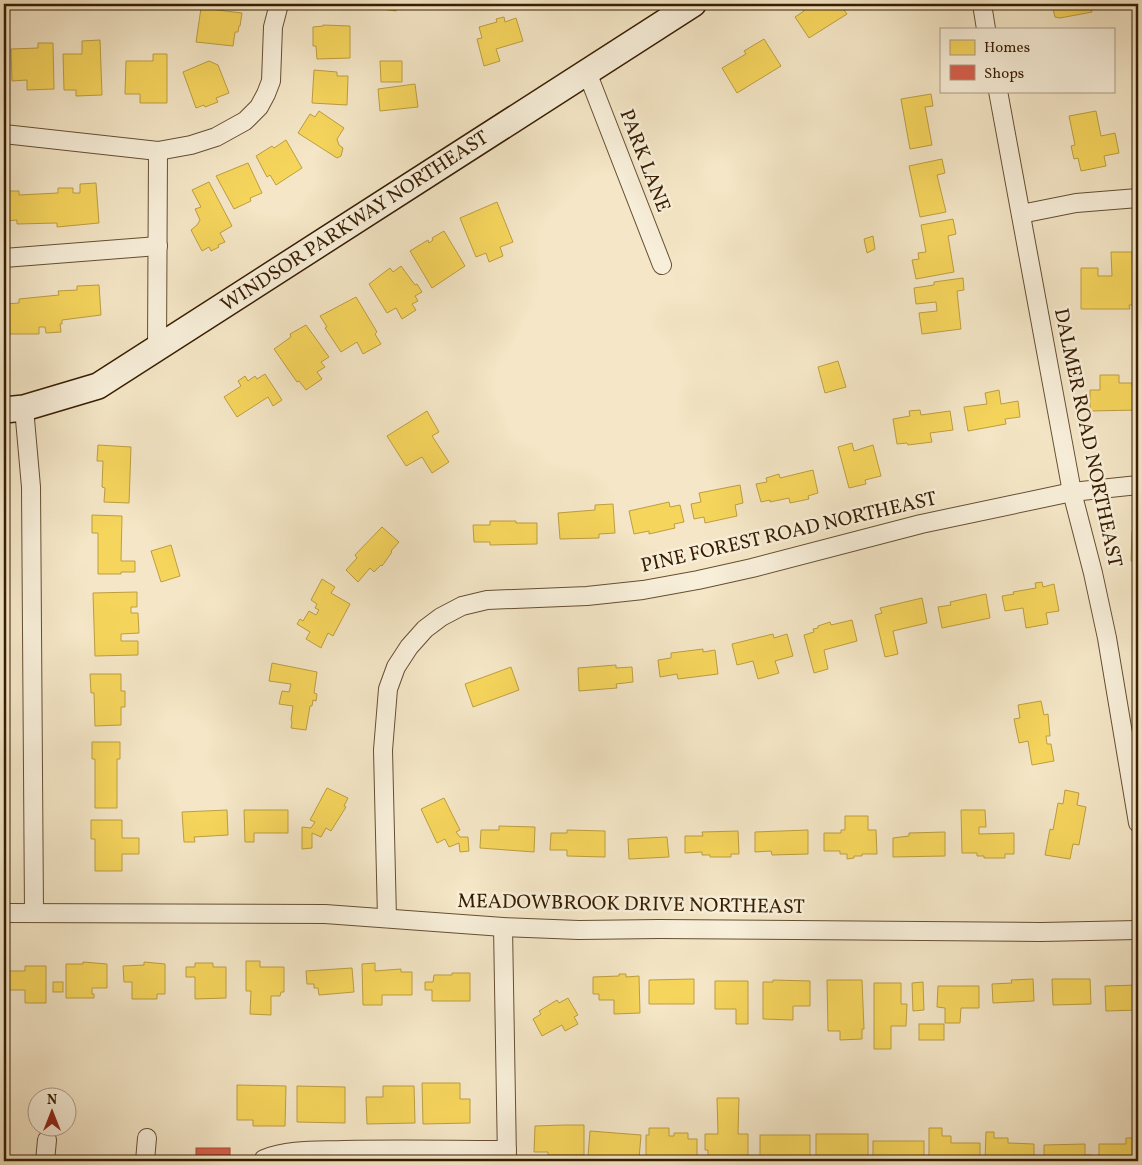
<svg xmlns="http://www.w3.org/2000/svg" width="1142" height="1165" viewBox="0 0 1142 1165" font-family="Vollkorn,serif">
	<rect width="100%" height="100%" fill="#f4e6c6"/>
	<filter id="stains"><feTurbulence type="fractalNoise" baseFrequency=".004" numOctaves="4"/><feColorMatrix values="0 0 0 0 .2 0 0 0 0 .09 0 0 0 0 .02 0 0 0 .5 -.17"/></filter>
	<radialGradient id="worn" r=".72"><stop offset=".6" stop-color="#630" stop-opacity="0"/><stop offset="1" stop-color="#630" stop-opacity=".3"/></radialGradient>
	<!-- homes -->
	<g fill="#f6d55c" stroke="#bd9e40">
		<path d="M382,4h16l-2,7 -14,-2z"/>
		<path d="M804,4h36l7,10 -38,24 -14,-21 9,-6 -4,-5z"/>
		<path d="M1055,4h35l2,8 -32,6 -5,-1 -2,-8z"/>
		<path d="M201,8l41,5 -2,13h-1l-1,6h-3l-2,14 -37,-4z"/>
		<path d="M504,17l1,5 11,-4 7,23 -27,8 4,12 -16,5 -7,-27 5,-1 -3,-11 18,-5 -1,-3z"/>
		<path d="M323,25l27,1v32l-33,1 -1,-13h-3v-19l10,-1z"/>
		<path d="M764,39l17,27 -44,27 -15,-25 24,-14 -2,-3z"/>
		<path d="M100,40l2,55 -26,1v-6h-12l-1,-36h19v-13z"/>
		<path d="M38,43h15l1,46 -27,1v-10l-15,1 -1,-32 27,-1z"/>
		<path d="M153,54h14v49h-27v-9h-15l1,-33h27z"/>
		<path d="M209,61l9,4 11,28 -13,5 2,4 -13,5 -1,-2 -8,3 -13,-36z"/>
		<path d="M380,61h22v21h-21z"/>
		<path d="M314,70l23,2v4h11l-1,29 -35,-2z"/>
		<path d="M415,84l3,23 -38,4 -2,-22z"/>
		<path d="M931,94l2,12 -8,1 7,38 -22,4 -9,-50z"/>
		<path d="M319,111l25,17 -7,11 2,6 4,3 -2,8 -4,2 -39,-25 12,-19 5,3z"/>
		<path d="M1096,111l5,25 14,-3 4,20 -15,3 2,10 -25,5 -3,-13 -4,1 -3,-13 4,-1 -6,-29z"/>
		<path d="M286,140l16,28 -26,17 -6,-10 -3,2 -11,-21 16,-10 2,2z"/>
		<path d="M942,159l3,14 -8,2 9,37 -26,5 -11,-51z"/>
		<path d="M248,163l14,30 -12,5 1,3 -17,8 -18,-33z"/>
		<path d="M209,182l23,44 -12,7 5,9 -7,3 1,2 -8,4 -2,-4 -7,4 -11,-21 6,-5 3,-5 -5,-11 6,-2 -9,-17z"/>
		<path d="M96,183l3,40 -42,4v-4l-40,1v-4l-13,1v-30h15v4l39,-2v-5h15v5h7v-9z"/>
		<path d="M497,202l16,40 -13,5 3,9 -14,6 -3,-9 -10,4 -16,-39z"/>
		<path d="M953,219l3,15 -8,2 6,36 -38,7 -4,-19 7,-1 -1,-6 8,-1 -5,-27z"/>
		<path d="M444,231l21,35 -33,22 -22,-37 18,-11 1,3 4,-3 -1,-2z"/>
		<path d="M873,236l2,13 -8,4 -3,-14z"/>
		<path d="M1111,252h21l1,31h5v22h-9l1,4h-49v-41h17v8h14z"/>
		<path d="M401,266l14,19 2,-1 5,8 -7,4 3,5 -6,3 4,6 -14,9 -6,-11 -9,5 -18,-29 21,-16 3,4z"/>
		<path d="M963,278l1,12 -7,1 4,38 -39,5 -3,-21 18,-2 -1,-9 -20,2 -2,-16 20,-3v-3z"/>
		<path d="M99,285l2,30 -39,5v4h-2l1,8 -15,1 -1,-6h-6v7h-35v-30l15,-1v-4l40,-4 -1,-4 19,-1v-4z"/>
		<path d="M356,297l21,35 -2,2 6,10 -18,10 -6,-12 -16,10 -16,-24 2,-1 -7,-11z"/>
		<path d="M306,325l23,32 -8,5 4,5 -8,5 5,7 -16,11 -7,-9 -2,1 -23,-33 17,-12 -1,-3z"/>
		<path d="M838,361l8,26 -21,6 -7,-26z"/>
		<path d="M265,374l17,26 -9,6 -5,-9 -31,20 -13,-20 17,-11 -3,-5 7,-5 3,5 7,-5 2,3z"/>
		<path d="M1100,375h19v8h13v3h6v24l-48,1v-21h10z"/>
		<path d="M999,390l2,14 17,-3 2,16 -15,2 1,5 -38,7 -4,-24 23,-3 -2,-11z"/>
		<path d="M920,410l1,5 29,-4 3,19 -23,3 2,9 -24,3 -1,-2 -10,1 -4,-25 17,-3 -1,-5z"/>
		<path d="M427,411l12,21 -7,4 17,26 -17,11 -10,-16 -16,9 -19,-30z"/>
		<path d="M852,443l2,8 19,-6 8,31 -16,4 1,4 -17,4 -11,-41z"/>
		<path d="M98,445l33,2 -2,56 -25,-1 1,-14 -3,-1 1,-26h-6z"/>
		<path d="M813,470l5,23 -10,3 1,3 -19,4 -1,-5 -19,4v-2l-9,2 -5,-18 11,-2 -1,-4 13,-4 1,4z"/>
		<path d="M740,485l3,18 -8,2 2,11 -32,7 -1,-6 -10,2 -3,-15 10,-2 -2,-9z"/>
		<path d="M669,502l1,5 10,-2 4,17 -10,2 1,4 -26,6v-3l-15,3 -5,-23z"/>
		<path d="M613,504l2,29 -16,1v4l-39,1 -2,-26 37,-3v-5z"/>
		<path d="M92,515l30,1 -1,45h14v11h-14v2h-23v-41h-6z"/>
		<path d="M490,521h26v2h21v21l-47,1v-3h-16l-1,-17h17z"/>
		<path d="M382,527l17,15 -8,9 1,1 -10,14 -1,-1 -7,7 -4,-4 -12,14 -12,-12 11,-12 -2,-3z"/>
		<path d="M1132,531h6v30h-7z"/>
		<path d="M171,545l9,31 -19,6 -10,-31z"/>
		<path d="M322,579l13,8 -4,6 19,11 -17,32 -5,-3 -7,15 -15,-9 4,-7 -13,-8 3,-5 3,2 6,-10 7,4 3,-5 -4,-2 2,-4 -6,-4z"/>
		<path d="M1042,582l1,5 11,-3 5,27 -13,2 2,11 -22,4 -3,-20 -18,3 -3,-15 12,-2 -1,-2 23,-4 -1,-5z"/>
		<path d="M137,592v15h-6v6h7l1,20 -18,1v7h17v14l-43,1 -2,-63z"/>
		<path d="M986,594l4,24 -48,10 -4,-21 13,-2 -1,-3z"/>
		<path d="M922,598l5,25 -34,8 5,23 -13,3 -10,-42 7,-2 -2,-5z"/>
		<path d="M852,620l5,21 -33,9 4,19 -14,4 -10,-38 10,-3 -1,-3 5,-1v-2l12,-4 1,3z"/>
		<path d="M773,634l1,4 13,-4 6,22 -18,5 4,12 -21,6 -5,-18 -16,4 -5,-21z"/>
		<path d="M703,649v3l12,-2 3,24 -40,5 -1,-5 -17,3 -2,-17 13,-2v-5z"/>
		<path d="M272,663l45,9 -3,21 3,1 -1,7 -3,-1 -1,6h-2l-4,24 -15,-2 1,-6 -1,-2 2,-14 -14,-2 3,-13 7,1 2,-8 -22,-3z"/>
		<path d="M616,665v3l16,-1 1,15 -17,2 1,4 -38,3 -1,-23z"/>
		<path d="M511,667l8,23 -46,17 -8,-23z"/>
		<path d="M90,674h31v17h4v16h-4v18l-26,1 -1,-33h-3z"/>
		<path d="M1041,701l3,14 4,-1 2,22h-4l1,8h4l3,17 -22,4 -4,-24 -9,2 -5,-24 6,-1 -2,-13z"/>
		<path d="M92,742h28v17h-3v49h-22v-49h-3z"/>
		<path d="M327,788l21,10 -4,8 2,1 -15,24 -5,-3 -5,9 -9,-4v15l-10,1v-22l9,1 4,-6 -5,-2z"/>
		<path d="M1065,790l14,3 -2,12 9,2 -7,38 -6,-1 -3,15 -25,-4 5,-26 3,1 5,-27 5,1z"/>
		<path d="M444,798l16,32 -4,2 4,5h8l1,14 -9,1 -1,-9 -10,4 -4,-8 -8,4 -16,-34z"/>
		<path d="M227,810l1,25 -34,2 1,5h-11l-2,-30z"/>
		<path d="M244,810h44v23h-34v9h-9z"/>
		<path d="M961,810h24l1,17h-7v7l35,-1v21h-9v4h-21v-2h-7v-3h-15z"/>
		<path d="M845,816h23v14h8l1,24h-15v2h-8v2l-7,1v-5h-7v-3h-16v-18h17v-3h4z"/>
		<path d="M91,820h31v18h17v16h-17v17h-27v-32h-4z"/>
		<path d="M499,826l36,1 -1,25 -54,-4 1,-18h18z"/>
		<path d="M567,830l38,1v26l-38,-1v-6h-17l1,-17h16z"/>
		<path d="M808,830v24l-36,1 -1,-4 -16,1v-20z"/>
		<path d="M738,831l1,23h-8v3h-21v-2h-8v-3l-17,1v-17h18l-1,-4z"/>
		<path d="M945,832v24l-52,1v-19l16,-2v-3z"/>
		<path d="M667,837l2,20 -40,2 -1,-20z"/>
		<path d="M246,961h14v6h24v25h-3l-1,4h-9v19l-21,-1 1,-23h-5z"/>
		<path d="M83,962l24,2v24h-15v6h2v4h-28v-34h17z"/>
		<path d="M144,962l21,2v30h-8v5h-25v-17h-8l-1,-16 21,-1z"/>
		<path d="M195,963h18v4h13v31l-31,1v-22h-9v-10h9z"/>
		<path d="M375,963v8l26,-2v3h11v23h-30v10h-19l-1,-41z"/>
		<path d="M25,966h21v37h-21v-13h-21v-19h21z"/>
		<path d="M352,968l2,24 -35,3 -1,-7h-4v-4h-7l-1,-13z"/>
		<path d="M452,973h18v28h-38v-11h-7v-8h8l1,-7h18z"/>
		<path d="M619,974h7v3l13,-1 1,37 -26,1v-14h-15v-6h-6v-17l26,-1z"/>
		<path d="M694,979v25h-45v-24z"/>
		<path d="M1033,979l1,22 -41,2 -1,-19 20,-1 -1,-3z"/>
		<path d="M1052,979h38l1,25 -38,1z"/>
		<path d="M773,980l37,1v25h-17v14l-30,-1v-37h10z"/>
		<path d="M827,980h35l2,49h-2v10l-22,1v-9h-12z"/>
		<path d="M715,981h33v43h-12v-15h-21z"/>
		<rect x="53" y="982" width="10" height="10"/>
		<path d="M923,982l1,28 -11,1 -1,-28z"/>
		<path d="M874,983h27v21h6l-1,22h-15v23h-17z"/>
		<path d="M1138,985v25l-32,1 -1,-25z"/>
		<path d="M938,986h41v22h-18l-1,15h-15v-15l-8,-1z"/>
		<path d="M568,998l10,17 -4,2 4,7 -13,7 -3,-6 -20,11 -9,-17 8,-5 -2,-3 18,-11 2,3z"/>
		<rect x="919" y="1024" width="25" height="16"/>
		<path d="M422,1083h38v16h10v24l-47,1z"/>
		<path d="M237,1085l49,1 -1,40h-32v-6h-16z"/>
		<path d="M297,1086l48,1v36l-48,-1z"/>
		<path d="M383,1086h31l1,37 -48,1 -1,-27h17z"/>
		<path d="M717,1098h22l-1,36h10v25h-6v2h-34v-11h-3v-16h13z"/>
		<path d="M564,1125h20v30h-36v-3h-14l1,-26z"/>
		<path d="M649,1128h20v8h5v-3h14v6h9v19h-13v3h-38v-26h3z"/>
		<path d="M929,1128h13v8h9v7h29v18h-43v-3h-8z"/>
		<path d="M590,1131l51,4 -2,24 -16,-1v3h-20v-4l-15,-1z"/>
		<path d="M986,1132h8v6h14v5l26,1v17h-49z"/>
		<rect x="816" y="1134" width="52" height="27"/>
		<rect x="760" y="1135" width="50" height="26"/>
		<path d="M1126,1138h12v23h-39v-17h27z"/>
		<rect x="873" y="1141" width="51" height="20"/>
		<path d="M1085,1144v11h6v6h-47v-16z"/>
	</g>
	<!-- shops -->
	<rect fill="#d6604d" stroke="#a64c36" x="196" y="1148" width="34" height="13"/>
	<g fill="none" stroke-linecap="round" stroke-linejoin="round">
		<!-- street casing -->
		<g stroke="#664f32" stroke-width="20">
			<g id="street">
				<path d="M982,4l4,25"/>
				<path d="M587,72l75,193"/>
				<path d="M998,91l74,401 21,81 14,65 31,185"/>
				<path d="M4,134l154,17 33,-6 25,-8 29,-16 14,-14 7,-13 5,-13 2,-54 6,-23"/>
				<path d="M1021,214l55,-11 62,-5"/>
				<path d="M4,258l154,-12"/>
				<path d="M157,349l1,-198"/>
				<path d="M24,408l7,79 3,426"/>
				<path d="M4,913l321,1 178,13 76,3 80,-1 382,3 97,-2"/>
				<path d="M387,918l-4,-168 5,-61 8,-22 13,-20 16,-18 16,-12 21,-11 25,-6 100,-4 56,-6 55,-10 54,-12 169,-44 151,-32 66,-7"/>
				<path d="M503,927l4,232"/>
				<path d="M45,1161l2,-21"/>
				<path d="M145,1161l2,-23"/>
				<path d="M264,1161v-2c25,-10 54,-8 80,-9 55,-1 109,0 163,0"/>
			</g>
		</g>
		<!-- secondary casing -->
		<g stroke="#371d00" stroke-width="28">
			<path id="secondary" d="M4,410l20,-2 74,-22 595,-382"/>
		</g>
		<!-- street -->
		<use href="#street" stroke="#f8efda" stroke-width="18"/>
		<!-- secondary -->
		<use href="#secondary" stroke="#f8efda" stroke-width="25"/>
	</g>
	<g text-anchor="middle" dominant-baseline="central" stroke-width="5" stroke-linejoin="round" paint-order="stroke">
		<!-- street labels -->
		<g font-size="20" fill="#371d00" stroke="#f8efda">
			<text transform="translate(644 161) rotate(69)">PARK LANE</text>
			<text transform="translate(355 222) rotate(-33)">WINDSOR PARKWAY NORTHEAST</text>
			<text transform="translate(1087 438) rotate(78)">DALMER ROAD NORTHEAST</text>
			<text transform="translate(789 533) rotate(-13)">PINE FOREST ROAD NORTHEAST</text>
			<text transform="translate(631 905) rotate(1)">MEADOWBROOK DRIVE NORTHEAST</text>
		</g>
	</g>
	<!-- margin -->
	<rect width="1142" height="1165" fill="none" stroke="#f4e6c6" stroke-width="20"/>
	<rect x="5" y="5" width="1132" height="1155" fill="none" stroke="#371d00" stroke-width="2.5"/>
	<rect x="10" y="10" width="1122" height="1145" fill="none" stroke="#371d00"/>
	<!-- legend -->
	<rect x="940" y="28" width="175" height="65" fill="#f8efda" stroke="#ab9b83"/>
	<rect x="950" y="40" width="25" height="15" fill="#f6d55c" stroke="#ab9b83"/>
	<text x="984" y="52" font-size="15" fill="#371d00">Homes</text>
	<rect x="950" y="65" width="25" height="15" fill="#d6604d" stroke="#ab9b83"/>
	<text x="984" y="78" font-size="15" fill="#371d00">Shops</text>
	<!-- north arrow -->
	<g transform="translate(52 1112)"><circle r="24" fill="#f8efda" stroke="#ab9b83"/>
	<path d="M0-4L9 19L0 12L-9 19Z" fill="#8f2418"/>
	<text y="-8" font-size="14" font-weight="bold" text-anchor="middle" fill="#371d00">N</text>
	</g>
	<rect width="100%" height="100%" filter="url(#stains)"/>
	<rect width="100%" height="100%" fill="url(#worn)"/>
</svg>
